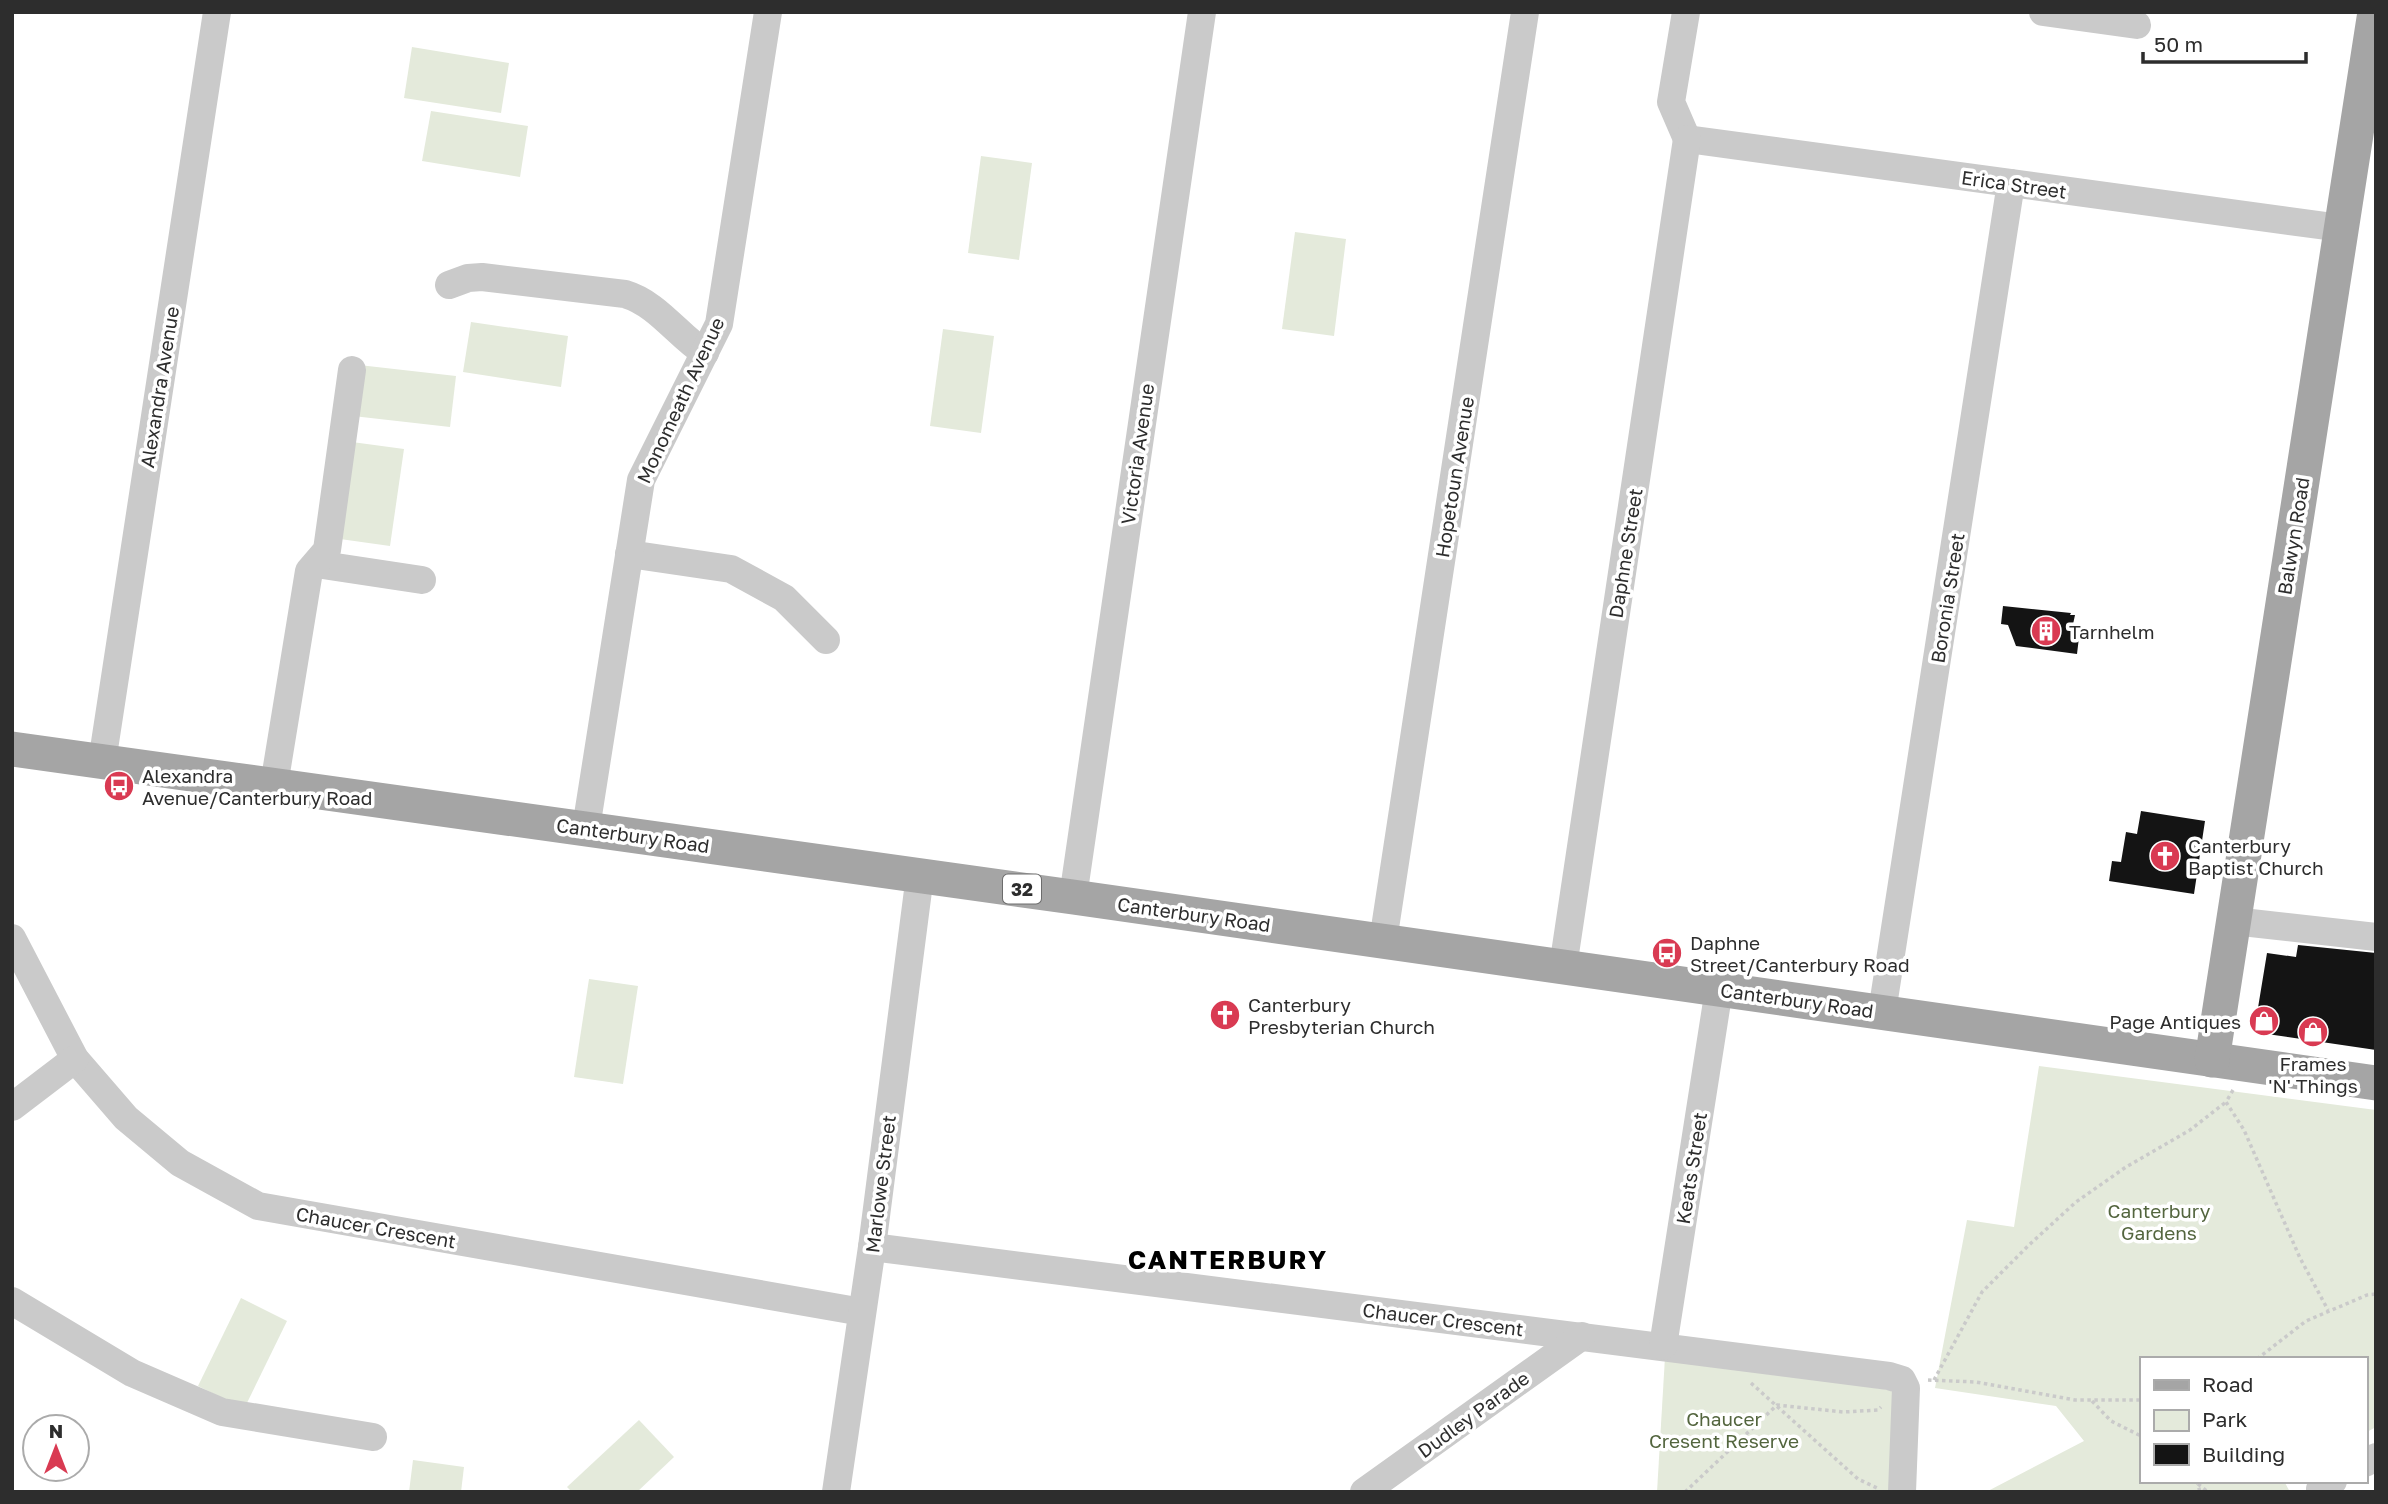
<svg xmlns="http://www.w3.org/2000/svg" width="2388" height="1504" viewBox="0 0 2388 1504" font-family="'Golos Text',sans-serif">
	<rect width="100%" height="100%" fill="#fff"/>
	<!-- green -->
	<g fill="#e4eadb">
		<path d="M412,47l97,16 -8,50 -97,-15z"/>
		<path d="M431,111l97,15 -8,51 -98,-16z"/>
		<path d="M981,156l51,7 -13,97 -51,-7z"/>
		<path d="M1295,232l51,7 -12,97 -52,-7z"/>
		<path d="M471,322l97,14 -7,51 -98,-15z"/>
		<path d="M943,329l51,7 -13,97 -51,-7z"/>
		<path d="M359,365l97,11 -6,51 -97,-11z"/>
		<path d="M352,442l52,7 -14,97 -50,-7z"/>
		<path d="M589,979l49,7 -15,98 -49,-7z"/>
		<path d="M2039,1066l337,44v317l-11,6v-74h-224v122h143l6,11h-304l98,-51 -28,-35 -121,-18 32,-168 47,7z"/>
		<path d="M241,1298l46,23 -43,88 -46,-23z"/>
		<path d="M1665,1357l225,33 6,5 -3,97h-236z"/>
		<path d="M639,1420l35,37 -37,35h-65l-5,-5z"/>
		<path d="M413,1460l51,7 -3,25h-52z"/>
	</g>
	<!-- building -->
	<g fill="#141414">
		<path d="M2003,606l68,7 -1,2h5l-3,14h8l-3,25 -61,-8 -8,-21 -7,-1z"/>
		<path d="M2141,811l64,10 -11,73 -85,-13 3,-20 9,1 5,-30 11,2z"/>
		<path d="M2298,945l78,8v97l-116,-17 -5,-7 12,-73 29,4z"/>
	</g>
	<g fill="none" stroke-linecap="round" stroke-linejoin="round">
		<!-- path -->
		<g stroke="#cacaca" stroke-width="3.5" stroke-dasharray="3.5 3.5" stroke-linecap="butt">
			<path d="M2233,1090l-7,12 18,28 56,128 28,52"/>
			<path d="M2257,1359l49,-38 61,-26 9,-1"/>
			<path d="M1928,1380l48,2 99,18h66"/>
			<path d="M1934,1380l48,-88 47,-47 47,-43 50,-35 64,-37 36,-28"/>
			<path d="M1751,1383l107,96 21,10"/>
			<path d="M2092,1401l19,20 30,15"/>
			<path d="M2197,1481l3,11"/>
			<path d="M2198,1484l10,8"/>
			<path d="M1685,1492l92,-87 66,7 35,-2 3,-3"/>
		</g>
		<!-- minor -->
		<g stroke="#cacaca" stroke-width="28">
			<path d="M1686,12l-15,90 16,37"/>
			<path d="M2043,12l94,13"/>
			<path d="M1687,139l654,89"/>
			<path d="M449,285l19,-7 14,-1 143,17c33,10 52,41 80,59"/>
			<path d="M629,554l102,15 53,29 42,42"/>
			<path d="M316,564l106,16"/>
			<path d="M102,762l115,-750"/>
			<path d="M274,785l35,-214 18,-21 25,-180"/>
			<path d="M586,828l55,-348 78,-156 49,-312"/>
			<path d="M1073,897l129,-885"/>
			<path d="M2233,921l143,16"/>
			<path d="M12,938l63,121 51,59 54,45 78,43 604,106"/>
			<path d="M1383,941l142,-929"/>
			<path d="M1563,967l124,-828"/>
			<path d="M1882,1012l129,-829"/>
			<path d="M12,1107l63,-48"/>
			<path d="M872,1247l1017,129 13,4 4,8 -4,104"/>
			<path d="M12,1301l120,72 90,39 151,25"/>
			<path d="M1663,1346l56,-357"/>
			<path d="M2365,1463l11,-6"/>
			<path d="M2320,1489l13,-8"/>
			<path d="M836,1492l36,-245 48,-372"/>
			<path d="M1364,1492l218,-156"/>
		</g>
		<!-- major -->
		<g stroke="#a5a5a5" stroke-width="35">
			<path d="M12,749l1061,148 1303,186"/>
			<path d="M2212,1060l163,-1048"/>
		</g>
	</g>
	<!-- icons -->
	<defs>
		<g id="building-disc" transform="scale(1.575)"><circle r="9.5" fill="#d93a52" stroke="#fff"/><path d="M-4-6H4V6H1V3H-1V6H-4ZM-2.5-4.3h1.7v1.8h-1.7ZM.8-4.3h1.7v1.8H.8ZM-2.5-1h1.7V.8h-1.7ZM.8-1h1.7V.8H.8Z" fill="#fff"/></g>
		<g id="bus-disc" transform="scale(1.575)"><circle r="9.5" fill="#d93a52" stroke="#fff"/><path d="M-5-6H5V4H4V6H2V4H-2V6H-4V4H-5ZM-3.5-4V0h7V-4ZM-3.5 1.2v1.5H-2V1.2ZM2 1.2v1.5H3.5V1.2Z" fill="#fff"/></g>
		<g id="church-disc" transform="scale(1.575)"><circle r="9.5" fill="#d93a52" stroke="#fff"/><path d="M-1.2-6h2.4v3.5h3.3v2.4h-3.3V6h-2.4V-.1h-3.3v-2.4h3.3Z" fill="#fff"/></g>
		<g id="shop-disc" transform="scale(1.575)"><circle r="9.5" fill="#d93a52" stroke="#fff"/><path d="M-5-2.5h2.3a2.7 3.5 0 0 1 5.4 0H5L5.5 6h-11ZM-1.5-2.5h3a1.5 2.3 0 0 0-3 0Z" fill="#fff"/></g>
	</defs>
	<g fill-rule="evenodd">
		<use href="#building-disc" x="2046" y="631"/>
		<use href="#bus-disc" x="119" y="786"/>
		<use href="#church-disc" x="2165" y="856"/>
		<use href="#bus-disc" x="1667" y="953"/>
		<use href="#church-disc" x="1225" y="1015"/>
		<use href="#shop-disc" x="2264" y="1021"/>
		<use href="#shop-disc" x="2313" y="1032"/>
	</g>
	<g text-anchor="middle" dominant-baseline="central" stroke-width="7" stroke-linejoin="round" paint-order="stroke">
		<!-- shield labels -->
		<rect fill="#fff" stroke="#6c6c6c" stroke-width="2" x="1003" y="874.5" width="38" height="29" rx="5"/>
		<g font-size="18" font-weight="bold" fill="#2d2d2d">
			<text x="1022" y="889">32</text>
		</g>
		<!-- street labels -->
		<g font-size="19" fill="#2d2d2d" stroke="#fff">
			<text transform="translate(2014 184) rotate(8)">Erica Street</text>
			<text transform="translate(159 387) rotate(-81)">Alexandra Avenue</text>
			<text transform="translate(680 400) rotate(-65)">Monomeath Avenue</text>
			<text transform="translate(1137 454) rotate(-82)">Victoria Avenue</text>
			<text transform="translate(1454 477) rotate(-81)">Hopetoun Avenue</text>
			<text transform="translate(2293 536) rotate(-81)">Balwyn Road</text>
			<text transform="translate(1625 553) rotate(-81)">Daphne Street</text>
			<text transform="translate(1947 598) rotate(-81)">Boronia Street</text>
			<text transform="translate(633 835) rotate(8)">Canterbury Road</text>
			<text transform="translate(1194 914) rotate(8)">Canterbury Road</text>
			<text transform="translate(1797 1000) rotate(8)">Canterbury Road</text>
			<text transform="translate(1691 1168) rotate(-81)">Keats Street</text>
			<text transform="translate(880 1184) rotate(-83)">Marlowe Street</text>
			<text transform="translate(376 1227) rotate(10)">Chaucer Crescent</text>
			<text transform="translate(1443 1319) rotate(7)">Chaucer Crescent</text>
			<text transform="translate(1473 1414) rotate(-36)">Dudley Parade</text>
		</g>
		<!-- poi labels -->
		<g font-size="19" fill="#2d2d2d" stroke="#fff" text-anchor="start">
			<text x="2069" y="631">Tarnhelm</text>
			<text x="142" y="775">Alexandra<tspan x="142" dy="22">Avenue/Canterbury Road</tspan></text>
			<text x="2188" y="845">Canterbury<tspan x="2188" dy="22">Baptist Church</tspan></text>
			<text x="1690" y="942">Daphne<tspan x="1690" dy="22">Street/Canterbury Road</tspan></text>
			<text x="1248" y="1004">Canterbury<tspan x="1248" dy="22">Presbyterian Church</tspan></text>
			<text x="2241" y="1021" text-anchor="end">Page Antiques</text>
			<text x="2313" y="1063" text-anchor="middle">Frames<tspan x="2313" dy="22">'N' Things</tspan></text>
		</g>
		<!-- park labels -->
		<g font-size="19" fill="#53653e" stroke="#fff">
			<text x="2159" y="1210">Canterbury<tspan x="2159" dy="22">Gardens</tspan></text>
			<text x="1724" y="1418">Chaucer<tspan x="1724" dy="22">Cresent Reserve</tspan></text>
		</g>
		<!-- district labels -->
		<g font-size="26" font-weight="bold" letter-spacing="2" fill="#000" stroke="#fff">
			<text x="1228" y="1259">CANTERBURY</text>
		</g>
	</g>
	<!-- border -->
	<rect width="2388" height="1504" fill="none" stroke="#2d2d2d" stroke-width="28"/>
	<!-- legend -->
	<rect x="2140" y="1357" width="228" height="126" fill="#ffffff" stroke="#ababab" stroke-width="2"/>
	<rect x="2154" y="1380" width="35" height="10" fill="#a5a5a5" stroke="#ababab" stroke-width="2"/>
	<text x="2202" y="1392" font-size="21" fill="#2d2d2d">Road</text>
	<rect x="2154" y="1410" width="35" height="21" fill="#e4eadb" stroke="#ababab" stroke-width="2"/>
	<text x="2202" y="1427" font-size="21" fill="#2d2d2d">Park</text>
	<rect x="2154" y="1444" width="35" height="21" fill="#141414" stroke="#ababab" stroke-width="2"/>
	<text x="2202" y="1462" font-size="21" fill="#2d2d2d">Building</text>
	<!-- north arrow -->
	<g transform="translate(56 1448)"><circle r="33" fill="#ffffff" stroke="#ababab" stroke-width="2"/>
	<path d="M0-5L12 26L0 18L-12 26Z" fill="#d93a52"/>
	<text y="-10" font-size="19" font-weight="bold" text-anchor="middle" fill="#2d2d2d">N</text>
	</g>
	<!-- scale -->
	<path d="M2143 52v10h163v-10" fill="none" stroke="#2d2d2d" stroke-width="3.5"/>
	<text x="2154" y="52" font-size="21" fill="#2d2d2d" stroke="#ffffff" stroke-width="5" paint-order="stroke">50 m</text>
</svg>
